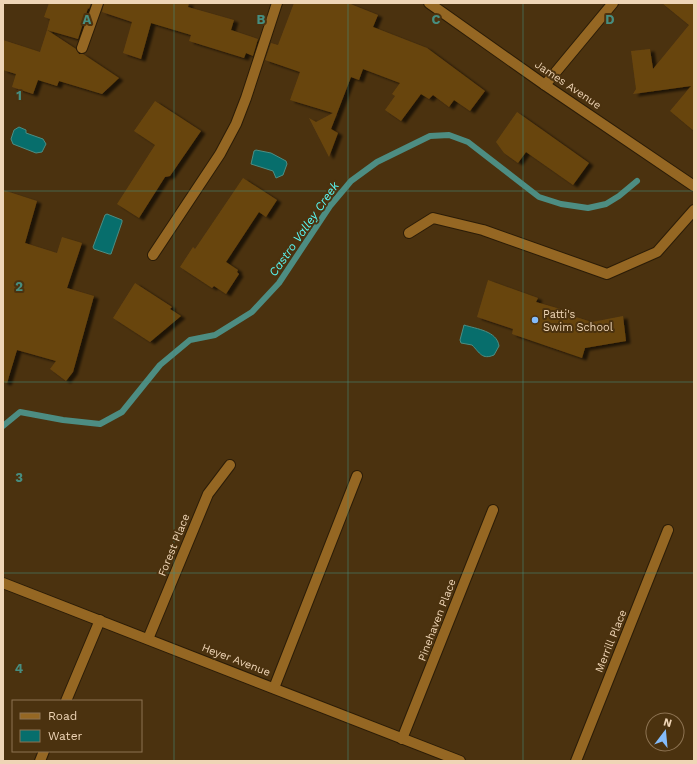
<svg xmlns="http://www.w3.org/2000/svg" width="697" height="764" viewBox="0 0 697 764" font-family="'Work Sans',sans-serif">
	<defs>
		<filter id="shadow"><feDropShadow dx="4.5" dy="2.5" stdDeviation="1" flood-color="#0009"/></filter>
	</defs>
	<rect width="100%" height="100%" fill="#4b320f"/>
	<!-- water -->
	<g fill="#076e6c" stroke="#4d8d82">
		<path d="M19,127l7,3v3l17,6 3,5 -4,8 -6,1 -23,-9 -2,-5 3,-9z"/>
		<path d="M256,150l15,3 15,8 1,3 -4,11 -7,3 -3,-7 -22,-7 3,-13z"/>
		<path d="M107,214l15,6v2l-11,32h-2l-15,-5 -1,-2 12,-32z"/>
		<path d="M464,325c13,4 33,6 35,21l-5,9c-12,5 -14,-2 -22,-10l-11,-2 -1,-3z"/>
	</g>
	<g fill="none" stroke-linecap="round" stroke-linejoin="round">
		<!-- stream -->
		<path stroke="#4d8d82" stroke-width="6" d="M3,426l17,-14 43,8 37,4 22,-12 38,-47 30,-25 25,-5 37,-23 27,-29 51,-77 21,-25 26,-19 53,-26 19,-1 19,7 71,55 22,7 27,4 18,-4 13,-8 18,-15"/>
	</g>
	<!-- building -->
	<g fill="#68450f" filter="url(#shadow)">
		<path d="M49,3h42l-2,6 -1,-1 -10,31 -31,-9 3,-11 -6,-2z"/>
		<path d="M104,3h85l-1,4 46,13 -3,10 27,9 -5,17 -7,-3 -2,5 -55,-17 2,-6 -40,-12 -10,36 -18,-6 9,-31 -30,-10z"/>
		<path d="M294,3h54l30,12 -5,12 54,21 58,43 -15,20 -16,-11 -5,7 -16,-12 -4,4 -8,-5 -20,27 -16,-11 10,-14 -3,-2 8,-11 -37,-14 -4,11 -8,-3 -20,52 7,4 -9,24 -20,-39 7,4 17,-9 -43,-13 10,-28 -35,-12 6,-17 7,2z"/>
		<path d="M662,3h32v128l-24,-20 21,-25 -58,8 3,-5 -5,-38 19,-2 3,20 36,-44z"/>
		<path d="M47,30l29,19 3,5h4l36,24 -17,16 -43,-13 -2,5 -19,-6 -5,14 -21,-7 4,-13 -13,-4v-30l37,12z"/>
		<path d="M155,101l46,30 -31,45 -5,1 -26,41 -22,-14 38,-59 -21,-14z"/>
		<path d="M517,112l72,51 -16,22 -47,-33 -8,11 -14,-10 -8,-11z"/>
		<path d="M243,178l34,22 -11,17 -7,-5 -33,50 12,8 -1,2 2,2 -13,20 -12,-8 -2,2 -32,-21 13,-20 2,2z"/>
		<path d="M3,190l34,11 -12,42 32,10 5,-16 20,6 -15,45 27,8 -21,76 -7,9 -16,-12 6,-8 -39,-11 -10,33 -4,-1z"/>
		<path d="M488,280l50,18 -2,4 28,8 -1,3 29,9 31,-6 3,25 -41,7 -3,10 -70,-24 1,-5 -36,-12z"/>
		<path d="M135,283l37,24 -2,2 11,7 -31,26 -37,-24z"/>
	</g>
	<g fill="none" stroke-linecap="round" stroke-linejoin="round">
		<!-- minor casing -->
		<g stroke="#2b1c07" stroke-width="12">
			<g id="minor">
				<path d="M429,3l116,82 149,101"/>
				<path d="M82,48l16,-45"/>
				<path d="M545,85l68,-82"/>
				<path d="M409,233l24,-15 50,12 124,44 50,-22 37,-42"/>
				<path d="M153,255l67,-101 16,-30 10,-26 31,-95"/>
				<path d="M3,583l457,178"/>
				<path d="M148,639l60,-145 22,-29"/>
				<path d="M274,688l83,-212"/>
				<path d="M66,701l34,-81"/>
				<path d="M402,739l91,-229"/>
				<path d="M40,761l4,-10"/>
				<path d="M576,761l92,-231"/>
			</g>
		</g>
		<!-- minor -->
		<use href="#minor" stroke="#956723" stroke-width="10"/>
	</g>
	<!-- grid -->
	<path fill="none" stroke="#478e80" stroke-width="1" stroke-opacity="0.55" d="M174,3v758M348,3v758M523,3v758M3,191h691M3,382h691M3,573h691"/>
	<!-- markers -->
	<circle fill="#84bcfb" stroke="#4b320f" stroke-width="1.5" cx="535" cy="320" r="4"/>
	<g text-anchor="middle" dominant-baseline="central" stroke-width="4" stroke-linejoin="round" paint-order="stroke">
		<!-- street labels -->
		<g font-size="11" fill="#efd5b6" stroke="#4b320f">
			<text transform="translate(568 85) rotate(34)">James Avenue</text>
			<text transform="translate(174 545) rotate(-68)">Forest Place</text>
			<text transform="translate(437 620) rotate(-69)">Pinehaven Place</text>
			<text transform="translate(611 641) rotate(-68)">Merrill Place</text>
			<text transform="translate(236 660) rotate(21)">Heyer Avenue</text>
		</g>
		<!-- poi labels -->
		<g font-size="11" fill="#efd5b6" stroke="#4b320f" text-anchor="start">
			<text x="543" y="314">Patti's<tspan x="543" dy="13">Swim School</tspan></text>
		</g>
		<!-- water labels -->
		<g font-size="12" font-style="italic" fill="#59fbf7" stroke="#4b320f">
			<text transform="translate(304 229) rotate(-55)">Castro Valley Creek</text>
		</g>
	</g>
	<g font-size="13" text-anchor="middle" font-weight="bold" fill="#478e80" stroke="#4b320f" stroke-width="4" stroke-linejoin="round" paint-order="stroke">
		<text x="87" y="24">A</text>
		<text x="261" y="24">B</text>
		<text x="436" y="24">C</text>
		<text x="610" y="24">D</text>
		<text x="19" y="100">1</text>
		<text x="19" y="291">2</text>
		<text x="19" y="482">3</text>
		<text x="19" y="673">4</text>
	</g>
	<!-- border -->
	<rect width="697" height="764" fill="none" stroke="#efd5b6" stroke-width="8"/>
	<!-- legend -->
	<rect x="12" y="700" width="130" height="52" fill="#4b320f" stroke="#8d7352"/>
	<rect x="20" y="713" width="20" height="6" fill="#956723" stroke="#8d7352"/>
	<text x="48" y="720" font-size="12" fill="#efd5b6">Road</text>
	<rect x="20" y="730" width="20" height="12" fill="#076e6c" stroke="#8d7352"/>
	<text x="48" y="740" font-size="12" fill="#efd5b6">Water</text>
	<!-- north arrow -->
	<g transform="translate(665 732) rotate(16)"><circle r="19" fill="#4b320f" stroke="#8d7352"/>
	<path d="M0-3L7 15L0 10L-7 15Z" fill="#84bcfb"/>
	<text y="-6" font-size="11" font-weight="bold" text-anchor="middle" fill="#efd5b6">N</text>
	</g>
</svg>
